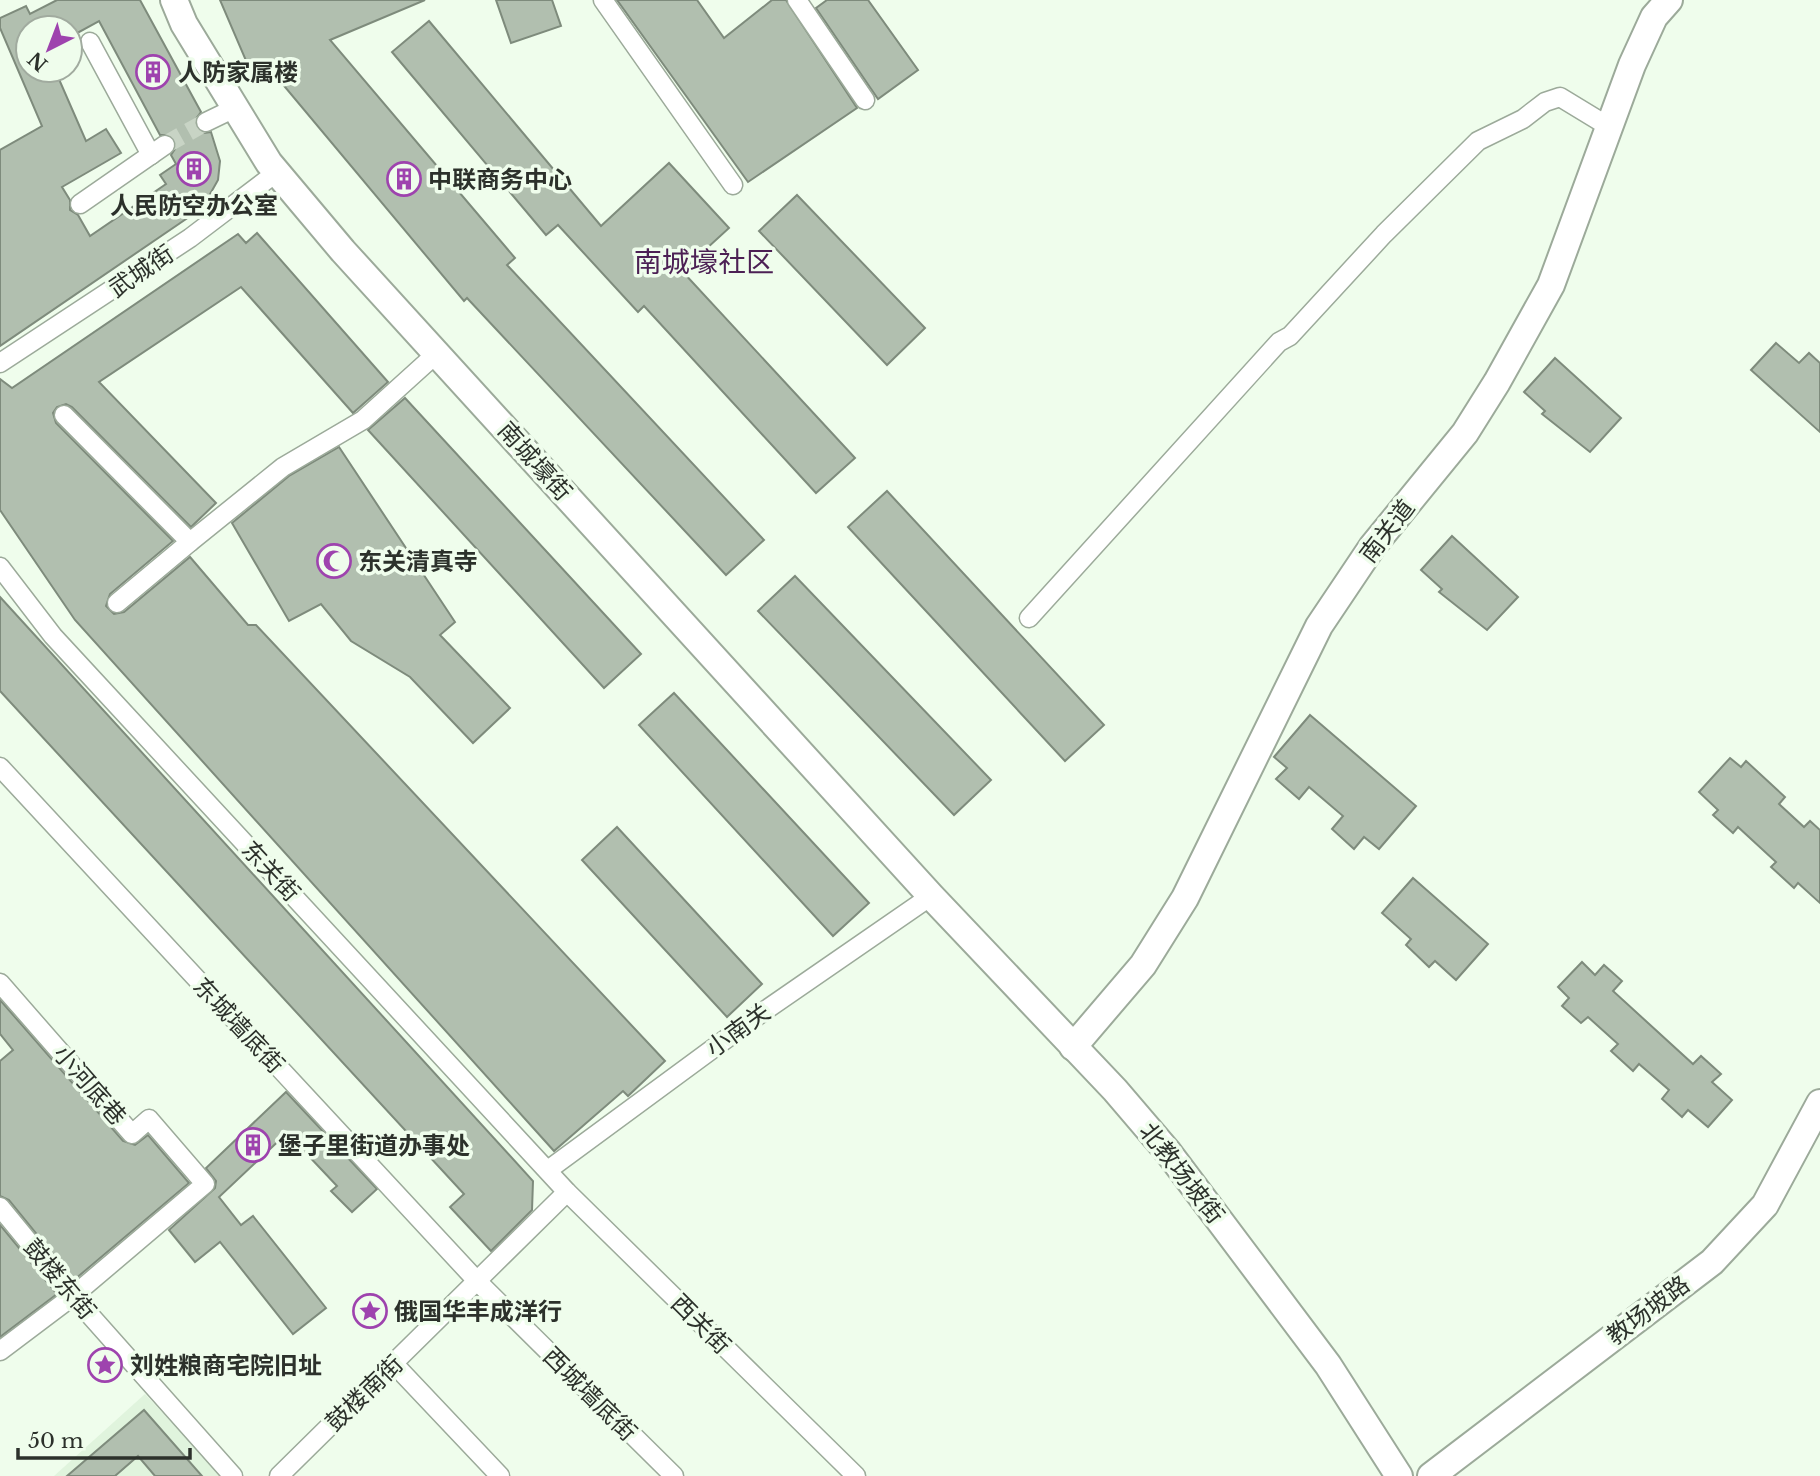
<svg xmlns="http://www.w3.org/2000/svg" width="1820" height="1476" viewBox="0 0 1820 1476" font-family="'Libre Baskerville','Noto Sans SC',serif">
	<rect width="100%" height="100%" fill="#effdec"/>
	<!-- built -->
	<path fill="#e0f4dd" d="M145,1394l76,82h-167z"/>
	<!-- building -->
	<g fill="#b1bfaf" stroke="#7e8b7c" stroke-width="2" fill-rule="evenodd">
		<path d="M57,0h83l61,112 -6,8 1,8 8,5 7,-1 9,29 -2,19 -13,23 -16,14 -189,129v-196l42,-24 -42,-98v-10l26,-12 4,8zM99,21l61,114h9l6,4v10l-4,6 5,9 -16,11 6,9 -76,52 -12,-21 -8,-5v-10l-8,-13 59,-34 -15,-24 -20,12 -31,-71h-27v-42h42v9z"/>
		<path d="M220,0h205l-95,40 185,218 -8,7 257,275 -38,35 -259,-277 -3,3 -199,-238 -15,7z"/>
		<path d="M496,0h56l9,26 -50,17z"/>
		<path d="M617,0h80l27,38 48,-38h14l71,108 -109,74z"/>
		<path d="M827,0h41l50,70 -40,29 -62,-91z"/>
		<path d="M429,21l172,205 68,-63 60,65 -47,43 173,187 -39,35 -172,-187 -6,6 -80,-87 -12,10 -154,-183z"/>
		<path d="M797,195l128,133 -38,37 -128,-134z"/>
		<path d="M257,233l131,149 -35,31 -112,-126 -142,95 117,121 -25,24 -119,-120 -6,-3 -9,3 -4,6 3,10 117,118 -63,53 -4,12 8,8 10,-2 66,-55 58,68h8l409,436 -37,35 -5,-5 -69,60 -479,-531 -75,-110v-131l12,9 226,-154 8,9z"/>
		<path d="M1776,343l23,20 10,-10 11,10v69l-69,-62z"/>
		<path d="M1555,358l66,60 -31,34 -48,-38 3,-3 -21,-19z"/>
		<path d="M405,398l236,256 -37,34 -236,-258z"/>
		<path d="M339,447l116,175 -15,13 70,73 -37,35 -63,-66 -59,-36 -30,-37 -32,17 -57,-98 57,-47z"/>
		<path d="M887,491l217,234 -39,36 -217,-234z"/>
		<path d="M1452,536l66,61 -31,33 -48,-38 3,-3 -21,-19z"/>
		<path d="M795,576l196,204 -37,35 -196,-204z"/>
		<path d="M0,597l533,584 -1,29 -41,41 -41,-44 14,-13 -464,-503z"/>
		<path d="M674,693l195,210 -36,33 -194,-211z"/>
		<path d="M1310,715l106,91 -37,43 -15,-12 -10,12 -22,-20 11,-13 -34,-29 -10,12 -23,-20 11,-11 -13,-11z"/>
		<path d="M1730,758l11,9 5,-6 39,36 -6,7 25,23 6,-6 10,9v73l-22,-20 -4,5 -23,-21 5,-5 -38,-35 -5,6 -20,-18 5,-5 -19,-18z"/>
		<path d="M617,827l145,157 -35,33 -145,-157z"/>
		<path d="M1413,878l75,66 -32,36 -21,-19 -6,6 -23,-22 5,-6 -29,-26z"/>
		<path d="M1582,962l13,13 9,-10 18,16 -9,10 80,73 8,-8 20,18 -9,8 20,18 -24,27 -20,-17 -6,7 -20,-18 7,-9 -30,-26 -6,7 -22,-20 7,-7 -30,-27 -7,6 -19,-17 7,-8 -11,-11z"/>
		<path d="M0,1000l123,141 12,4 13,-10 41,48 -115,97 -65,-80 -9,-4v-135l13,-11 -13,-16z"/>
		<path d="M286,1092l91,97 -25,23 -21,-21 6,-5 -50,-53 -68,64 22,28 12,-9 73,92 -33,26 -73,-92 -25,20 -26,-32 46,-42 1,-7 -10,-13z"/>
		<path d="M0,1225l57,69 -57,43z"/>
		<path d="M144,1410l58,66h-47l-17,-20 -23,20h-48z"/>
	</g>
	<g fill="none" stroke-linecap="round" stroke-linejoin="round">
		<!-- street-tunnel -->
		<path stroke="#c8d4c5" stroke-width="18" stroke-dasharray="18 9" stroke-linecap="butt" d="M165,145l41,-23"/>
		<!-- street casing -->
		<g stroke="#9caa9a" stroke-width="21">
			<g id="street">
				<path d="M603,0l130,185"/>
				<path d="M797,0l68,100"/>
				<path d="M90,42l61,113"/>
				<path d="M206,122l29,-14"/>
				<path d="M80,204l85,-59"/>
				<path d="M0,363l190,-125 87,-66"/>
				<path d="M64,415l126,127 93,-75 80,-47 73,-66"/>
				<path d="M0,567l53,69 514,556 289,284"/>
				<path d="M117,603l73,-61"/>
				<path d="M1029,618l250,-276 11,-6 94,-102 94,-93 45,-22 22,-17 15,-5 51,31"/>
				<path d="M0,767l478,515 196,194"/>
				<path d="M0,983l132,151 17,-15 56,65 -132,112 -73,55"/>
				<path d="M548,1170l212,-156 171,-118"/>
				<path d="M0,1207l73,89 160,180"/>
				<path d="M394,1364l106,112"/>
				<path d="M279,1476l288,-284"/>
			</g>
		</g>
		<!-- secondary casing -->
		<g stroke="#9caa9a" stroke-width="30">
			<g id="secondary">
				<path d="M174,0l10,24 85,139 74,88 588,645 184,194 53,62 160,213 71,111"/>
				<path d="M1073,1047l70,-82 42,-67 134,-272 53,-79 93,-114 32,-51 54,-97 81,-220 22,-48 15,-17"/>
				<path d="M1431,1476l281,-214 53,-57 55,-102"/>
			</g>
		</g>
		<!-- street -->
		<use href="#street" stroke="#fff" stroke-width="18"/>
		<!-- secondary -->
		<use href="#secondary" stroke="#fff" stroke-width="26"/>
	</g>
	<!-- icons -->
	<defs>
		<g id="building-ring" transform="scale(1.75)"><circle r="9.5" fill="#effdec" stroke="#9e43ae" stroke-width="1.5"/><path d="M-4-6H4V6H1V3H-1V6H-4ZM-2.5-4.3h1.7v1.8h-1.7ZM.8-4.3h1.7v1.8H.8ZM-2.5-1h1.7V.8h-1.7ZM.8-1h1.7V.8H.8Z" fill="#9e43ae"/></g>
		<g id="mosque-ring" transform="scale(1.75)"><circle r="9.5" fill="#effdec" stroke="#9e43ae" stroke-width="1.5"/><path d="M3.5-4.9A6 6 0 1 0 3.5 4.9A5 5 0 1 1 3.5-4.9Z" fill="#9e43ae"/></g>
		<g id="sight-ring" transform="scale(1.75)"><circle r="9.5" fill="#effdec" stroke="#9e43ae" stroke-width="1.5"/><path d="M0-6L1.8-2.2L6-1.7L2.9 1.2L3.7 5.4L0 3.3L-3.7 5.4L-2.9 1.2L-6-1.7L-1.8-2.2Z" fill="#9e43ae"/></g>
	</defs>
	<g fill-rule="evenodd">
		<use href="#building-ring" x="153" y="72"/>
		<use href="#building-ring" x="194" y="169"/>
		<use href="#building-ring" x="404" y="179"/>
		<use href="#mosque-ring" x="334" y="561"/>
		<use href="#building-ring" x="253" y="1145"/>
		<use href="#sight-ring" x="370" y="1311"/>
		<use href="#sight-ring" x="105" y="1365"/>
	</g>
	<g text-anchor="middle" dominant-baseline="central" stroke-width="7" stroke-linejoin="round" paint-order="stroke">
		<!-- poi labels -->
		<g font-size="24" font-weight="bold" fill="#2c312b" stroke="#effdec" text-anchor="start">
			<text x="178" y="72">人防家属楼</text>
			<text x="428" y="179">中联商务中心</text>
			<text x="194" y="205" text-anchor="middle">人民防空办公室</text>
			<text x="358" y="561">东关清真寺</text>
			<text x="278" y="1145">堡子里街道办事处</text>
			<text x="394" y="1311">俄国华丰成洋行</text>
			<text x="130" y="1365">刘姓粮商宅院旧址</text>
		</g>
		<!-- street labels -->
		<g font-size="24" fill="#2c312b" stroke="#effdec">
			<text transform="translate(141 271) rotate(-34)">武城街</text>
			<text transform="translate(535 461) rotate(48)">南城壕街</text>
			<text transform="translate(1387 531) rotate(-52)">南关道</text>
			<text transform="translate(271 871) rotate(47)">东关街</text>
			<text transform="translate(239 1025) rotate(47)">东城墙底街</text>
			<text transform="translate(738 1030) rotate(-36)">小南关</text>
			<text transform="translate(90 1085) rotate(49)">小河底巷</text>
			<text transform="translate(1182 1173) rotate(52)">北教场坡街</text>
			<text transform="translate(60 1279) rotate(50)">鼓楼东街</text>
			<text transform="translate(1648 1310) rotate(-37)">教场坡路</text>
			<text transform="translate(701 1324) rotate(45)">西关街</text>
			<text transform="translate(364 1393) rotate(-44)">鼓楼南街</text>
			<text transform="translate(590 1394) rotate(45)">西城墙底街</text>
		</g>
		<!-- quarter labels -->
		<g font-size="28" fill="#4c2054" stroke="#effdec">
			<text x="704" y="262">南城壕社区</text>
		</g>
	</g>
	<!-- north arrow -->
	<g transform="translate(49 49) rotate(222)"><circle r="33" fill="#effdec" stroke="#a1ab9f" stroke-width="2"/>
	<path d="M0-5L12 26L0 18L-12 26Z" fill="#9e43ae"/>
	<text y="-10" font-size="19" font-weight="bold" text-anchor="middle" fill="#2c312b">N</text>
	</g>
	<!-- scale -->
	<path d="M18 1448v10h172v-10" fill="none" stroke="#2c312b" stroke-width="3.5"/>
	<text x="28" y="1448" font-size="21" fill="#2c312b" stroke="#effdec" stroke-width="5" paint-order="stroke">50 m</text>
</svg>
